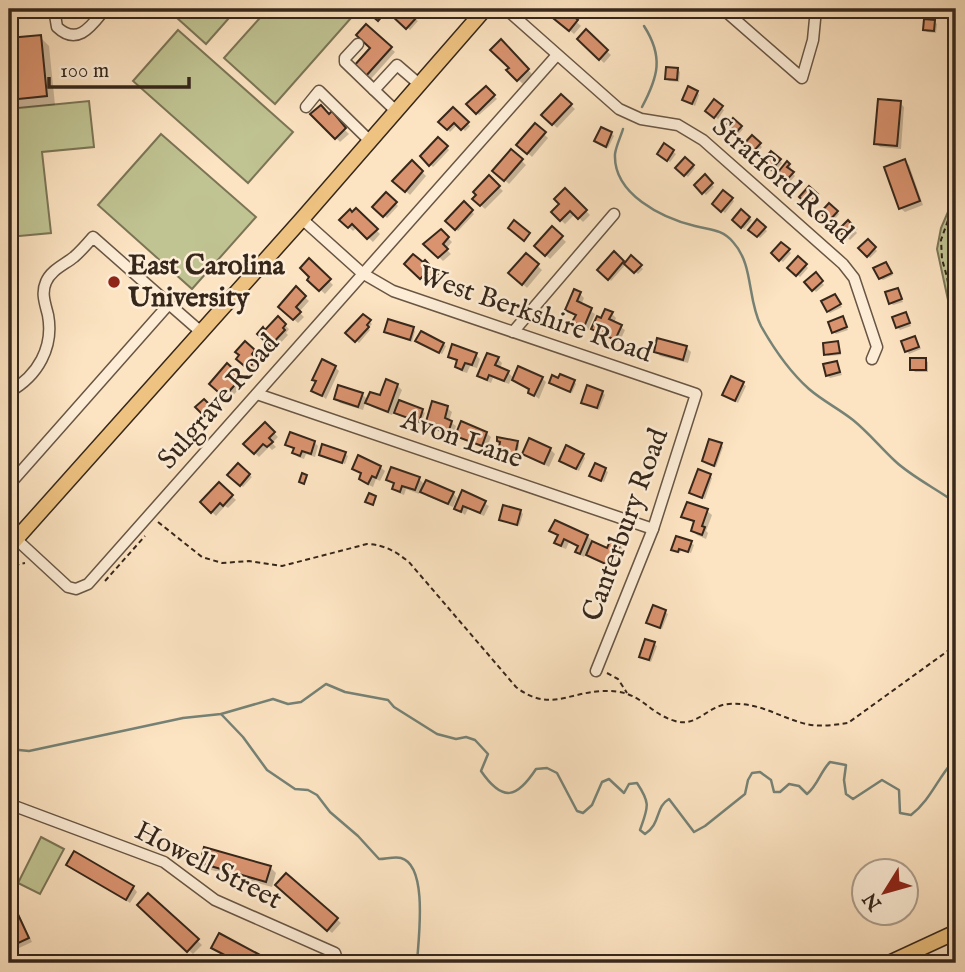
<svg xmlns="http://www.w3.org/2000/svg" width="965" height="972" viewBox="0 0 965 972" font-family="'IM FELL English',serif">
	<rect width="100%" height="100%" fill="#fce3c1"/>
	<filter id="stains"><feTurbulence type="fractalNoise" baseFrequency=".00286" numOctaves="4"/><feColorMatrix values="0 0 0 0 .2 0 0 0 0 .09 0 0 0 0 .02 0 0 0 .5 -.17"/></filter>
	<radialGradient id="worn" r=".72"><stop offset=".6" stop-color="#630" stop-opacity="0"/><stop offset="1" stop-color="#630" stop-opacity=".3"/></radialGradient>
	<!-- green -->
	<g fill="#c0c392" stroke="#7b7556" stroke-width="2">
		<path d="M167,9h70l-31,35z"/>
		<path d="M268,9h91l-84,95 -51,-46z"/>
		<path d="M178,30l115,102 -45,51 -115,-102z"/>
		<path d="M89,101l5,46 -52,5 9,81 -42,4v-128z"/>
		<path d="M161,134l95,83 -64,72 -94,-84z"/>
		<path d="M956,169v168l-19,-88 4,-21 10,-23z"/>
		<path d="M41,837l23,12 -24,45 -22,-11z"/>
	</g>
	<!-- shadow -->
	<g fill="#0003">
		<path d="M9,9h36v6l-36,3z"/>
		<path d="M403,9l15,12 -8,9 -16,-15z"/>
		<path d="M554,9h8l19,17 -7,8 -24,-21z"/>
		<path d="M935,22l2,2 -1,9 -9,-1 -2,-3z"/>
		<path d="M366,26l29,26 -25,28 -15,-13 17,-19z"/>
		<path d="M586,32l25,23 -7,8 -25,-24z"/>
		<path d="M40,37l9,9 6,59 -46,4v-69z"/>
		<path d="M501,41l31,33 -9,10 -15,-14 3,-2z"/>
		<path d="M677,69l3,3 -1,10 -10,-1 -3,-2z"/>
		<path d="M486,88l11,11 -18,16 -10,-10z"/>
		<path d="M697,92l2,3 -4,11 -11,-7z"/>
		<path d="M561,96l14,13 -18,19 -13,-13z"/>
		<path d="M714,102l10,8 -6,9 -8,-6z"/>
		<path d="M900,103l4,4 -3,42 -21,-2 -4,-4z"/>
		<path d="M453,109l17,17 -5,5 -7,-7 -8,8 -10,-10z"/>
		<path d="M313,114l17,2 19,18 -9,8z"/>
		<path d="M733,120l10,9 -7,8 -10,-9z"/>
		<path d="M535,126l13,12 -16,19 -13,-12z"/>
		<path d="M611,133l3,3 -6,12 -9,-5z"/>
		<path d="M752,138l10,9 -7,8 -10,-9z"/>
		<path d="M438,139l11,11 -16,17 -11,-11z"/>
		<path d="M665,146l11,8 -6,8 -8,-6z"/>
		<path d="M511,151l15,14 -17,19 -15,-14z"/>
		<path d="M772,154l10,9 -7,8 -10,-9z"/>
		<path d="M685,159l10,9 -7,9 -10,-9z"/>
		<path d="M904,161l5,4 14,40 -18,7 -5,-4z"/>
		<path d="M412,162l14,14 -16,19 -15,-14z"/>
		<path d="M787,164l4,3 -2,3 6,6 -7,8 -10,-9z"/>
		<path d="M705,177l9,10 -8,8 -10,-10z"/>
		<path d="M489,178l14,13 -18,18 -11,-10z"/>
		<path d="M809,189l10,9 -7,8 -10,-9z"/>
		<path d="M565,190l25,25 -7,7 -8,-8 -10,10 -12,-12 8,-8z"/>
		<path d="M724,193l10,8 -9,12 -11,-9z"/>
		<path d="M386,194l12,12 -11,12 -12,-11z"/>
		<path d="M464,204l10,10 -16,17 -10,-10z"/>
		<path d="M829,205l10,9 -7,8 -10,-9z"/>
		<path d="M356,210l24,24 -7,8 -16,-15 -4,4 -11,-11z"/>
		<path d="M742,211l10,9 -8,9 -10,-9z"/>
		<path d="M757,222l10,9 -7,7 -9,-8z"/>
		<path d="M848,223l9,10 -7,7 -10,-9z"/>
		<path d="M552,228l14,14 -16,17 -14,-13z"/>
		<path d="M441,231l11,11 -6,7 5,5 -8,7 -17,-17z"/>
		<path d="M868,241l9,10 -7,7 -9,-10z"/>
		<path d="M781,244l10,9 -8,9 -10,-9z"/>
		<path d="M614,254l12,10 -15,17 -11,-11z"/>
		<path d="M526,255l16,15 -15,18 -16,-15z"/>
		<path d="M631,258l12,11 -5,5 -12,-10z"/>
		<path d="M798,258l10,10 -8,9 -10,-9z"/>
		<path d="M309,261l24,24 -8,9 -15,-14z"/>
		<path d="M425,262l16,17 -6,7 -8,-6 -1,2 -20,-18 17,1z"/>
		<path d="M886,264l7,11 -10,5 -3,-2z"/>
		<path d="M815,275l9,10 -8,7 -9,-10z"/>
		<path d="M296,289l13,12 -10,11 5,5 -6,6 -18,-16z"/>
		<path d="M897,290l6,12 -10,3 -2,-2z"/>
		<path d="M580,294l4,4 -3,7 14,9 -7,16 -10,-4 -4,-4 3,-5 -10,-7z"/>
		<path d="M837,298l5,9 -12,6 -2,-2z"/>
		<path d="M612,314l4,4 -2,5 11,7 -6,13 -25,-14z"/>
		<path d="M905,314l6,12 -11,4 -3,-3z"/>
		<path d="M363,316l9,8 -4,4 2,2 -11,13 -11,-10z"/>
		<path d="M842,318l6,12 -12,4 -2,-2z"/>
		<path d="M278,319l11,10 -3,4 2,2 -13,14 -16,-15 6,-2z"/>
		<path d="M413,329l2,2 -3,11 -26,-10z"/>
		<path d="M915,338l6,11 -12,5 -2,-3z"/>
		<path d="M418,341l25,3 3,2 -4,8z"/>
		<path d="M245,343l12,10 -4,4 5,5 -7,9 -13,-12z"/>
		<path d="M838,343l3,12 -13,1 -2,-2z"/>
		<path d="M686,347l5,5 -3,11 -28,-7 -4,-5z"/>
		<path d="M476,355l4,4 -3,9 -7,-2 -3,7 -6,-2 -4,-5 2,-4 -9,-6z"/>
		<path d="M498,359l4,4 -2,6 8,3 6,7 28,-1 4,4 -7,17 -27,-22 -3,7 -16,-6 -2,5 -7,-3 -5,-4z"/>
		<path d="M925,360l3,2v10h-13l-3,-3z"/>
		<path d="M837,362l5,13 -12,3 -3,-3z"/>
		<path d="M227,366l18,16 -16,18 -18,-16z"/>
		<path d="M335,367l4,4 -13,28 -12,-9 3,-8 -3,-3z"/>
		<path d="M732,378l14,8 -8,17 -14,-8z"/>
		<path d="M574,381l2,3 -4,9 -21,-10z"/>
		<path d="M397,385l5,5 -5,12 25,9 3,2 -4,10 -23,-8 -4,-5 -2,5 -20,-8 -6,-6 -3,9 -23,-7 -4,-4 26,-5 6,6 13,-3z"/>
		<path d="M602,392l3,3 -6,15 -16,-8z"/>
		<path d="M204,401l10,10 -6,6 -10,-10z"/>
		<path d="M447,408l5,4 -3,9 7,5 -3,10 -22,-7 -4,-4z"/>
		<path d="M265,424l13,13 -6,6 4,4 -4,3 -3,-3 -10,10 -13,-13z"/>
		<path d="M486,433l5,4 -5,12 -25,-10 -4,-4z"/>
		<path d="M314,442l4,4 -3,11 -9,-3 -2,5 -6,-2 -4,-5 1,-2 -8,-5z"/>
		<path d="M517,443l2,2 -2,12 -17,-5z"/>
		<path d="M721,445l2,2 -7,20 -10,-3 -2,-3z"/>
		<path d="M550,449l5,5 -6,13 -25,-14z"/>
		<path d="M321,454h24l3,2 -3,8z"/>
		<path d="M583,455l2,3 -6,13 -16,-8z"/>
		<path d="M238,465l14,12 -9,10 -13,-12z"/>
		<path d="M380,467l5,4 -5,10 -4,-2 -3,8 -8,-4 -4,-4 1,-4 -8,-6z"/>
		<path d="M605,470l3,2 -4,10 -10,-4z"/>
		<path d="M710,476l2,2 -7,21 -11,-4 -3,-2z"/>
		<path d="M419,479l6,6 28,8 4,5 -4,9 -26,-11 -6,-6 -2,4 -13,-5 -2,6 -5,-2 -5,-4 2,-4 -8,-5z"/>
		<path d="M219,484l17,16 -8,8 -3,-2 -9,10 -14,-14z"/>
		<path d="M463,492l26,14 -5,10 -16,-7 -3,6 -9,-7z"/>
		<path d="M520,511l3,3 -4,12 -18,-7z"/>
		<path d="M707,511l5,4 -6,16 2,2 -2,6 -9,-4 -4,-4 2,-8 -12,-7z"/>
		<path d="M551,531l36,5 5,4 -1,2 16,8 13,-5 4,5 -9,19 -23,-10 -6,-6 -2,4 -2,-1 -5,-4 2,-5 -10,-5 -3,7 -5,-2 -5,-4 3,-6z"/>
		<path d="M691,543l3,2 -3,8 -10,-3 -1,3 -7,-4z"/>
		<path d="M665,612l3,2 -6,15 -14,-6z"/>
		<path d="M654,644l3,2 -6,16 -8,-3 -2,-3z"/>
		<path d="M202,863l68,4 6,6 -4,14 -64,-18z"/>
		<path d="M68,865l65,22 4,5 -7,11z"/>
		<path d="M286,875l55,48 -9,10 -54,-48z"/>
		<path d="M9,893l23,49 -13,6 -10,-18z"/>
		<path d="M148,895l54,50 -9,9 -54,-49z"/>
	</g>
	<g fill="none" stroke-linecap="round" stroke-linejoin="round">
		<!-- stream -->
		<g stroke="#758276" stroke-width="2.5">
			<path d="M642,107c16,-30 22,-50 2,-81"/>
			<path d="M623,129c-2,7 -7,17 -8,25 -2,40 47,64 80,72 15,4 27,3 38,16 21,23 14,57 28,84 13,23 29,46 48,63 14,12 30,20 44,31 15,12 27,27 42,41 17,16 42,28 61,42"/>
			<path d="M221,714l22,23 24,33 28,19 13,1 9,5 13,17 28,24 21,23c7,0 16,-3 22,-1 28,8 17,84 16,105"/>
			<path d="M9,749l20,2 154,-33 38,-4 52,-15 15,5 13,-2 25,-18 19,8 43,8 6,7 43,27 19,5 10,-2 9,3 13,14 -7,17c22,32 36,27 55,-2l11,-1 10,5 20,38 6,2 9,-8 10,-23 7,-3 15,14 5,-9 8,-1c14,21 11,24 3,47l5,4c16,-10 10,-27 24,-35l25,33 11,-6 40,-32 3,-14 4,-7 8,-1 11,8 3,12h6l9,-8 10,2 8,8c11,-9 13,-22 23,-32l16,3 -2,15 2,14 7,5 29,-19 17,10 1,23 11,2c20,-15 28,-40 45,-57"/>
		</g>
	</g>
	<!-- building -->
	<g fill="#d9936f" stroke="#36271b" stroke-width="2">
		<path d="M9,9h31v1l-31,2z"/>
		<path d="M377,9l6,6 -5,6 -7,-6z"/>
		<path d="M401,9h7l9,8 -11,12 -15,-14 5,-5 2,2z"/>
		<path d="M552,9h13l13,11 -9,11 -21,-17z"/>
		<path d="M924,19l11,1 -1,11 -11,-1z"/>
		<path d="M366,24l26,23 -27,30 -12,-10 17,-19 -14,-13z"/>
		<path d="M586,29l22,21 -9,10 -22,-21z"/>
		<path d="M41,35l6,61 -38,4v-62z"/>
		<path d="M501,39l28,30 -12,12 -11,-11 3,-2 -19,-18z"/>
		<path d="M666,67l12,1 -1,12 -12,-1z"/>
		<path d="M486,86l9,9 -19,19 -10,-10z"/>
		<path d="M688,86l10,5 -6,13 -10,-4z"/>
		<path d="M561,94l11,10 -20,21 -11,-10z"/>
		<path d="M714,99l9,7 -9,12 -9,-7z"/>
		<path d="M878,99l23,2 -4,45 -23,-2z"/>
		<path d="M321,105l8,9 3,-3 14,17 -11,11 -25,-25z"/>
		<path d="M453,107l16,15 -8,8 -7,-7 -7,7 -9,-8z"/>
		<path d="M733,118l9,8 -9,10 -9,-8z"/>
		<path d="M535,123l11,9 -19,22 -11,-9z"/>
		<path d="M601,127l11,5 -6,15 -12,-6z"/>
		<path d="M752,135l9,8 -10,11 -9,-8z"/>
		<path d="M438,137l10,9 -19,20 -9,-10z"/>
		<path d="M664,143l10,7 -7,11 -10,-7z"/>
		<path d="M511,149l12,10 -19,22 -12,-10z"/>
		<path d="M771,151l10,8 -10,11 -9,-8z"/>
		<path d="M685,157l9,8 -10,11 -9,-8z"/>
		<path d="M905,159l15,42 -21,8 -15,-42z"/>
		<path d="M412,160l11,11 -18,21 -13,-11z"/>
		<path d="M787,161l3,3 -3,3 7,5 -10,11 -9,-7z"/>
		<path d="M705,174l8,9 -11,11 -8,-9z"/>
		<path d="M489,175l11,11 -20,20 -8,-7 4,-4 -3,-3z"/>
		<path d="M809,186l9,8 -10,11 -9,-8z"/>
		<path d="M565,188l22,22 -9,9 -8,-8 -10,10 -9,-9 8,-8 -5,-5z"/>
		<path d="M723,190l10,8 -12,14 -9,-8z"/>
		<path d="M386,192l11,10 -14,15 -11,-10z"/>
		<path d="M464,201l9,9 -18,20 -10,-9z"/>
		<path d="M829,203l9,8 -9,10 -9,-8z"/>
		<path d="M356,208l22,21 -11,10 -15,-15 -4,4 -9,-8 11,-11 2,3z"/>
		<path d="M741,209l9,8 -9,11 -9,-8z"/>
		<path d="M757,219l9,8 -9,10 -9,-7z"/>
		<path d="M514,220l16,13 -6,8 -16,-13z"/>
		<path d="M848,220l8,9 -10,10 -8,-9z"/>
		<path d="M552,226l11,10 -18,20 -11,-10z"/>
		<path d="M441,229l8,8 -6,7 5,5 -10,9 -15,-14z"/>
		<path d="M868,239l8,8 -9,10 -9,-9z"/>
		<path d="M781,242l9,7 -11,12 -8,-8z"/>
		<path d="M614,251l10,10 -16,19 -11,-10z"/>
		<path d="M526,253l13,11 -17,21 -14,-12z"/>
		<path d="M413,254l10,8 2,-2 13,14 -8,10 -8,-7 -2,2 -16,-15z"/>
		<path d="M631,255l11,10 -8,8 -10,-9z"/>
		<path d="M798,256l9,8 -11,12 -9,-8z"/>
		<path d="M309,258l22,21 -12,12 -12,-11 2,-3 -9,-9z"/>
		<path d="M886,262l6,11 -13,6 -6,-11z"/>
		<path d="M816,272l7,9 -11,10 -8,-9z"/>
		<path d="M296,286l10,10 -10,11 5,5 -8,8 -15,-13z"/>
		<path d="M898,288l4,11 -13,5 -4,-12z"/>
		<path d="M574,289l7,3 -4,9 15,7 -8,19 -12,-5 4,-7 -11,-5z"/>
		<path d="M835,294l6,10 -14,8 -6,-11z"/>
		<path d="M605,309l8,3 -4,7 13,6 -7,15 -24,-11 6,-13 4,2z"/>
		<path d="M906,312l4,11 -14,5 -4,-11z"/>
		<path d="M363,314l8,6 -4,5 2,2 -14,15 -10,-9z"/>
		<path d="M278,316l8,8 -3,4 2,2 -15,16 -13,-12 6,-7 2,3z"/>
		<path d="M843,316l4,11 -15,6 -4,-11z"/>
		<path d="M388,319l26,8 -4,13 -26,-8z"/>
		<path d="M421,331l23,12 -5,10 -24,-12z"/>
		<path d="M915,336l4,11 -14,5 -4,-11z"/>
		<path d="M657,338l30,8 -4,14 -29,-8z"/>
		<path d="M245,341l10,9 -3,4 5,5 -9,10 -12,-10 3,-4 -4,-3z"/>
		<path d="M838,341l2,12 -16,2 -1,-12z"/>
		<path d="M452,344l25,9 -5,12 -7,-2 -3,7 -7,-3 2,-7 -9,-3z"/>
		<path d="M487,353l12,4 -4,8 14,6 -5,10 -15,-6 -2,5 -10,-4z"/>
		<rect x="910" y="358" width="16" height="12"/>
		<path d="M322,359l14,7 -14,30 -11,-5 5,-10 -4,-1z"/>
		<path d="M837,361l3,11 -14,4 -3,-12z"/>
		<path d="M227,363l15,14 -18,20 -15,-13z"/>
		<path d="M518,366l25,11 -9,19 -6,-3 1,-4 -17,-9z"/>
		<path d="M560,374l15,6 -5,12 -21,-9 3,-8 6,3z"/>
		<path d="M731,376l13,6 -9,19 -13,-6z"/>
		<path d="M386,379l12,5 -10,28 -23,-9 5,-11 10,3z"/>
		<path d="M338,385l25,8 -5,14 -24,-8z"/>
		<path d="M587,385l16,6 -6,17 -16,-5z"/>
		<path d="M204,399l9,9 -9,8 -9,-9z"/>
		<path d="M399,400l24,9 -4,13 -25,-9z"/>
		<path d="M432,401l16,5 -3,12 7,3 -4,12 -23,-8z"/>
		<path d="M461,421l26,11 -5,14 -27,-10z"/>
		<path d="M265,422l10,10 -6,6 4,4 -6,5 -4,-3 -9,10 -11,-10z"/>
		<path d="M290,432l25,9 -4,13 -9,-3 -2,5 -8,-3 2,-5 -9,-3z"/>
		<path d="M497,437l21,4 -3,14 -17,-3 2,-10 -3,-1z"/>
		<path d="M529,438l22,10 -7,16 -22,-10z"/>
		<path d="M709,439l13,4 -8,23 -12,-5z"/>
		<path d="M322,444l24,8 -4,11 -23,-8z"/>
		<path d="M566,445l18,9 -8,15 -17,-8z"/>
		<path d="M358,455l23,11 -5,12 -4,-2 -4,8 -9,-5 2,-6 -9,-4z"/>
		<path d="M238,463l12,11 -10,12 -13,-11z"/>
		<path d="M595,463l11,5 -5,13 -12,-5z"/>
		<path d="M391,467l29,10 -5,13 -13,-4 -2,6 -8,-3 2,-6 -8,-3z"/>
		<path d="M698,469l13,5 -9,24 -13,-5z"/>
		<path d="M302,473l5,2 -3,9 -5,-2z"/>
		<path d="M426,480l28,12 -6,12 -28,-12z"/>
		<path d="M219,482l14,13 -10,11 -3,-3 -9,10 -11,-11z"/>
		<path d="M462,490l24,11 -6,12 -17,-7 -2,6 -7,-3z"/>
		<path d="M369,493l7,3 -3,9 -8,-3z"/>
		<path d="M687,502l21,7 -6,17 3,1 -3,8 -11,-4 3,-10 -13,-4z"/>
		<path d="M503,505l18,5 -4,15 -18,-5z"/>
		<path d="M555,520l33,15 -8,19 -5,-2 3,-6 -14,-7 -3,7 -7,-3 4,-8 -9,-4z"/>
		<path d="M676,536l16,5 -4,11 -9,-3 -1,3 -7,-2z"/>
		<path d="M611,539l10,5 -11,22 -24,-11 6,-14 15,7z"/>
		<path d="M653,605l13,5 -6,18 -14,-5z"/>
		<path d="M645,639l10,3 -6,18 -10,-3z"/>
		<path d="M204,847l67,19 -5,16 -66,-19z"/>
		<path d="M74,851l60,35 -8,14 -60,-35z"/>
		<path d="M286,873l52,45 -11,13 -52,-46z"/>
		<path d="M148,893l51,46 -12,13 -50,-47z"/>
		<path d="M9,895l20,43 -15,7 -5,-11z"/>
		<path d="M219,933l56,30h-35l-29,-15z"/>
	</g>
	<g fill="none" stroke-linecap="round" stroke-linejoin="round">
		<!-- minor casing -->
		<g stroke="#685644" stroke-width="13">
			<g id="minor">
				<path d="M54,9l3,18c21,20 35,-2 48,-18"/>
				<path d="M506,9l113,100 22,10 37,6 25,15 140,124 11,14 23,69 -5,12"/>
				<path d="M723,9l79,69 11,-38 3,-31"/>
				<path d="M358,44l-13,14v4l29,28"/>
				<path d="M306,107l13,-16 51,50"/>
				<path d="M396,111l-22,-21 23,-25 22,19"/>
				<path d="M302,219l60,54 31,18 303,103 -43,135 -57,142"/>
				<path d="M513,332l101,-118"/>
				<path d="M9,392c29,-16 45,-45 39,-77 -3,-12 -7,-22 -2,-33 5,-12 18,-17 28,-25 7,-6 13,-13 19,-20l76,67"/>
				<path d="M257,394l396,135"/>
				<path d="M9,485l160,-181 32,28"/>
				<path d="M16,539l52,48 8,2 12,-5 469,-529"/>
				<path d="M9,804l155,58 51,38 120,53 3,10"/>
				<path d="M914,952l6,11"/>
			</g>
		</g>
		<!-- major casing -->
		<g stroke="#36271b" stroke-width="17">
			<g id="major">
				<path d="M9,547l293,-328 183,-210"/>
				<path d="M889,963l67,-31"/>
			</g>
		</g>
		<!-- path -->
		<g stroke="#36271b" stroke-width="2" stroke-dasharray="5 3.5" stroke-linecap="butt">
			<path d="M956,179l-4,30 -11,31 1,19 5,18 9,51"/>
			<path d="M158,522l44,35 20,6 27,-2 33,5 85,-22c18,1 28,7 42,18l107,125c32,25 51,6 86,4 40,-2 43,21 73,30 22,7 33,-16 54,-17 31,-2 49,13 77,20 13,3 29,1 42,-1l108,-78"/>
			<path d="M9,573l10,-9 6,-1"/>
			<path d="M105,581l40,-45"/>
			<path d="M607,673l11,6 9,14"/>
		</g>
		<!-- minor -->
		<use href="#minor" stroke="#fdedd7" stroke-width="10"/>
		<!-- major -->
		<use href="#major" stroke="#eec280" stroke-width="14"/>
	</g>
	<!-- markers -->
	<circle fill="#8f2418" stroke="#fdedd7" stroke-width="2.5" cx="114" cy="282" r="7"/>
	<g text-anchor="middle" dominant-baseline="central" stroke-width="5" stroke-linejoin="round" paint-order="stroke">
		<!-- street labels -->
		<g font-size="28" fill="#36271b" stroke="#fdedd7">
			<text transform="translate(782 181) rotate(41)">Stratford Road</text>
			<text transform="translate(535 315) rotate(19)">West Berkshire Road</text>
			<text transform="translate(219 402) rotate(-49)">Sulgrave Road</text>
			<text transform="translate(462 440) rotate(19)">Avon Lane</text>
			<text transform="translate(626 525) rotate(-70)">Canterbury Road</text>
			<text transform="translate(208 866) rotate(27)">Howell Street</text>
		</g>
		<!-- poi labels -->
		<g font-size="28" font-weight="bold" fill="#36271b" stroke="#fdedd7" text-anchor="start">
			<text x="128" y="266">East Carolina<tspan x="128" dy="32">University</tspan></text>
		</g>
	</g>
	<!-- margin -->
	<rect width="965" height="972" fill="none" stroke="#fce3c1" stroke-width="35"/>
	<rect x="10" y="10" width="944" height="951" fill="none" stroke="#36271b" stroke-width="3.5"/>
	<rect x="18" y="18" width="930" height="937" fill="none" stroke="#36271b" stroke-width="2"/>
	<!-- north arrow -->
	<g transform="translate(885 892) rotate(233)"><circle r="33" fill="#fdedd7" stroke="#ad9e8c" stroke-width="2"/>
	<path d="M0-5L12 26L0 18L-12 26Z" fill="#8f2418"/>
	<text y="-10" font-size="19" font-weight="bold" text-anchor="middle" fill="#36271b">N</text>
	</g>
	<!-- scale -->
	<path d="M49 77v10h140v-10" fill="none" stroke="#36271b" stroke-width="3.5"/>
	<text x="60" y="77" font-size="21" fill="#36271b" stroke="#fdedd7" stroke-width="5" paint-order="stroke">100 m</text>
	<rect width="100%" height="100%" filter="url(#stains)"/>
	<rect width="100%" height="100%" fill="url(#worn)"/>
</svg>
